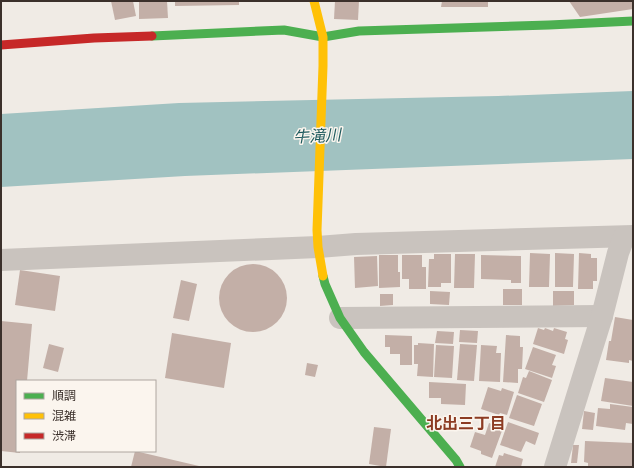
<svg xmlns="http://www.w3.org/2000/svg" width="634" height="468" viewBox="0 0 634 468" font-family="'Exo 2','Noto Sans JP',sans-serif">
	<rect width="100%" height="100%" fill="#f0ebe5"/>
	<!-- water -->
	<path fill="#a1c2c1" d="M633,91v68l-448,17 -184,11v-73l178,-11 319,-7z"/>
	<!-- building -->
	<g fill="#c3afa7">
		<path d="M111,1h22l3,15 -21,4z"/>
		<path d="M139,1h28l1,17 -29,1z"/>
		<path d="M175,1h64v4l-64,1z"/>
		<path d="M335,1h24l-1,19 -24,-1z"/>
		<path d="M442,1h46v6h-47z"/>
		<path d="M569,1h64v8l-53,8z"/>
		<path d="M530,253l20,1 -1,33h-20z"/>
		<path d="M555,253l19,1 -1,33h-18z"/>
		<path d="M579,253l12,1v4h6v23h-4v8h-15z"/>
		<path d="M434,254h17v29h-10v4h-13l1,-28h5z"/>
		<path d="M455,254h20l-1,34h-20z"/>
		<path d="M379,255h19v17h2v15l-21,1z"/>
		<path d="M402,255h20v12h4v22h-17v-10h-7z"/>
		<path d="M481,255l40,1v27h-10v-3l-30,-1z"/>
		<path d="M377,256l1,30 -23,2 -1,-31z"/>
		<circle cx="253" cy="298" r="34"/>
		<path d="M20,270l40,6 -5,35 -40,-6z"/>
		<path d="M181,280l16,4 -8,37 -16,-3z"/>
		<rect x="503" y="289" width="19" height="16"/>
		<path d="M430,291l20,1 -1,13 -19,-1z"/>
		<path d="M553,291h21v14l-21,1z"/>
		<path d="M380,294h13v11l-13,1z"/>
		<path d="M615,317l18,3v41l-4,-1v3l-23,-3 3,-19h2z"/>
		<path d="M1,321l31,3 -5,57h-10v70h3v2l-19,-2z"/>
		<path d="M538,328l6,2 1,-2 8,3 1,-3 13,4 -2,7 3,1 -4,14 -31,-10z"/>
		<path d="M460,330l18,1 -1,12 -18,-1z"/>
		<path d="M437,331l17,1 -1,12 -18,-1z"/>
		<path d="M172,333l59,10 -7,45 -59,-10z"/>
		<path d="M385,335l27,1v29h-12v-11h-10v-7h-5z"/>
		<path d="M506,335l14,1v11h3l-1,22h-4v14l-15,-1z"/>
		<path d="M418,343l16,1 -1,33 -16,-1 1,-12h-4v-19h4z"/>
		<path d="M49,344l15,4 -6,24 -15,-4z"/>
		<path d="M460,344l17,1 -3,36 -17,-1z"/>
		<path d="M436,345l18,1 -2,32 -18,-1z"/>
		<path d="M481,345l16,1 -1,7h5l-1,29 -21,-1z"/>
		<path d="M533,347l23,8 -4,10 4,1 -4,12 -27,-9z"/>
		<path d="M307,363l11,2 -3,12 -10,-2z"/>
		<path d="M529,371l23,9 -8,22 -26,-9 5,-16 3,1z"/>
		<path d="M605,378l28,4v24l-32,-5z"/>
		<path d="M429,382l37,2 -1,21 -24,-1v-6h-12z"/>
		<path d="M488,387l13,4 1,-3 12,4 -7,23 -7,-2 -1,2 -18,-6z"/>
		<path d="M517,395l25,9 -8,22 -25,-8z"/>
		<path d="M610,404l23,3v17l-7,-1 -1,7 -29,-4 2,-18 12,1z"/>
		<path d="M584,411l11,2 -2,17 -11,-1z"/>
		<path d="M508,422l31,11 -4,12 -9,-4 -5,11 -21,-7z"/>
		<path d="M489,423l14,5 -11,30 -11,-4v-3l-11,-4 5,-15 10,3z"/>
		<path d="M374,427l17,2 -5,38 -17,-3z"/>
		<path d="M585,441l48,2v24h-45v-4l-4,-1z"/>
		<path d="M573,445h6l-2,18h-6z"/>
		<path d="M135,451l64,15v1h-68z"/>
		<path d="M504,453l19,6 -2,8h-26l4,-12 4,1z"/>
	</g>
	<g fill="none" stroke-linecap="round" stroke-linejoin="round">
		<!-- street -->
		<g stroke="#c9c3be" stroke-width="22">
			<path d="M1,260l317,-13 38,-3 277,-8"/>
			<path d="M340,318l262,-2"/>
			<path d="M555,467l47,-151 16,-63 6,-16"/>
		</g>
		<!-- fast -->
		<g stroke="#4caf50" stroke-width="9">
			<path d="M152,36l132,-6 39,7 36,-6 190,-6 84,-4"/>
			<path d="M323,276l2,8 15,34 24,34 92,108 4,7"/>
		</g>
		<!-- slow -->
		<path stroke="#ffc107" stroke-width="9" d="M314,1l9,36v29l-6,164 1,17 5,29"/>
		<!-- jam -->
		<path stroke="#c62828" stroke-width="9" d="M1,45l93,-7 58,-2"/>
	</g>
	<g text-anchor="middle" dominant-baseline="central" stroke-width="3" stroke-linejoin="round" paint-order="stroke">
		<!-- water labels -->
		<g font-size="16" font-style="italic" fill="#1f5a5e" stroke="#fbf5ee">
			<text transform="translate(317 135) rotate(-3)">牛滝川</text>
		</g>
		<!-- neighbourhood labels -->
		<g font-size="16" font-weight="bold" fill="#8c3b22" stroke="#fbf5ee">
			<text x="466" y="422">北出三丁目</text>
		</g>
	</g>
	<!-- border -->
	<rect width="634" height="468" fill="none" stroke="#3b302b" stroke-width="4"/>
	<!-- legend -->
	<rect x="16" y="380" width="140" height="72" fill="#fbf5ee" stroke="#aea6a0"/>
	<rect x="24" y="393" width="20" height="6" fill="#4caf50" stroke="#aea6a0"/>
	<text x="52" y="400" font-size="12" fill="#3b302b">順調</text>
	<rect x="24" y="413" width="20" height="6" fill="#ffc107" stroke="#aea6a0"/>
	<text x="52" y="420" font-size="12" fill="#3b302b">混雑</text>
	<rect x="24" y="433" width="20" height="6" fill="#c62828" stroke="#aea6a0"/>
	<text x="52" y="440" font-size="12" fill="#3b302b">渋滞</text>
</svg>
